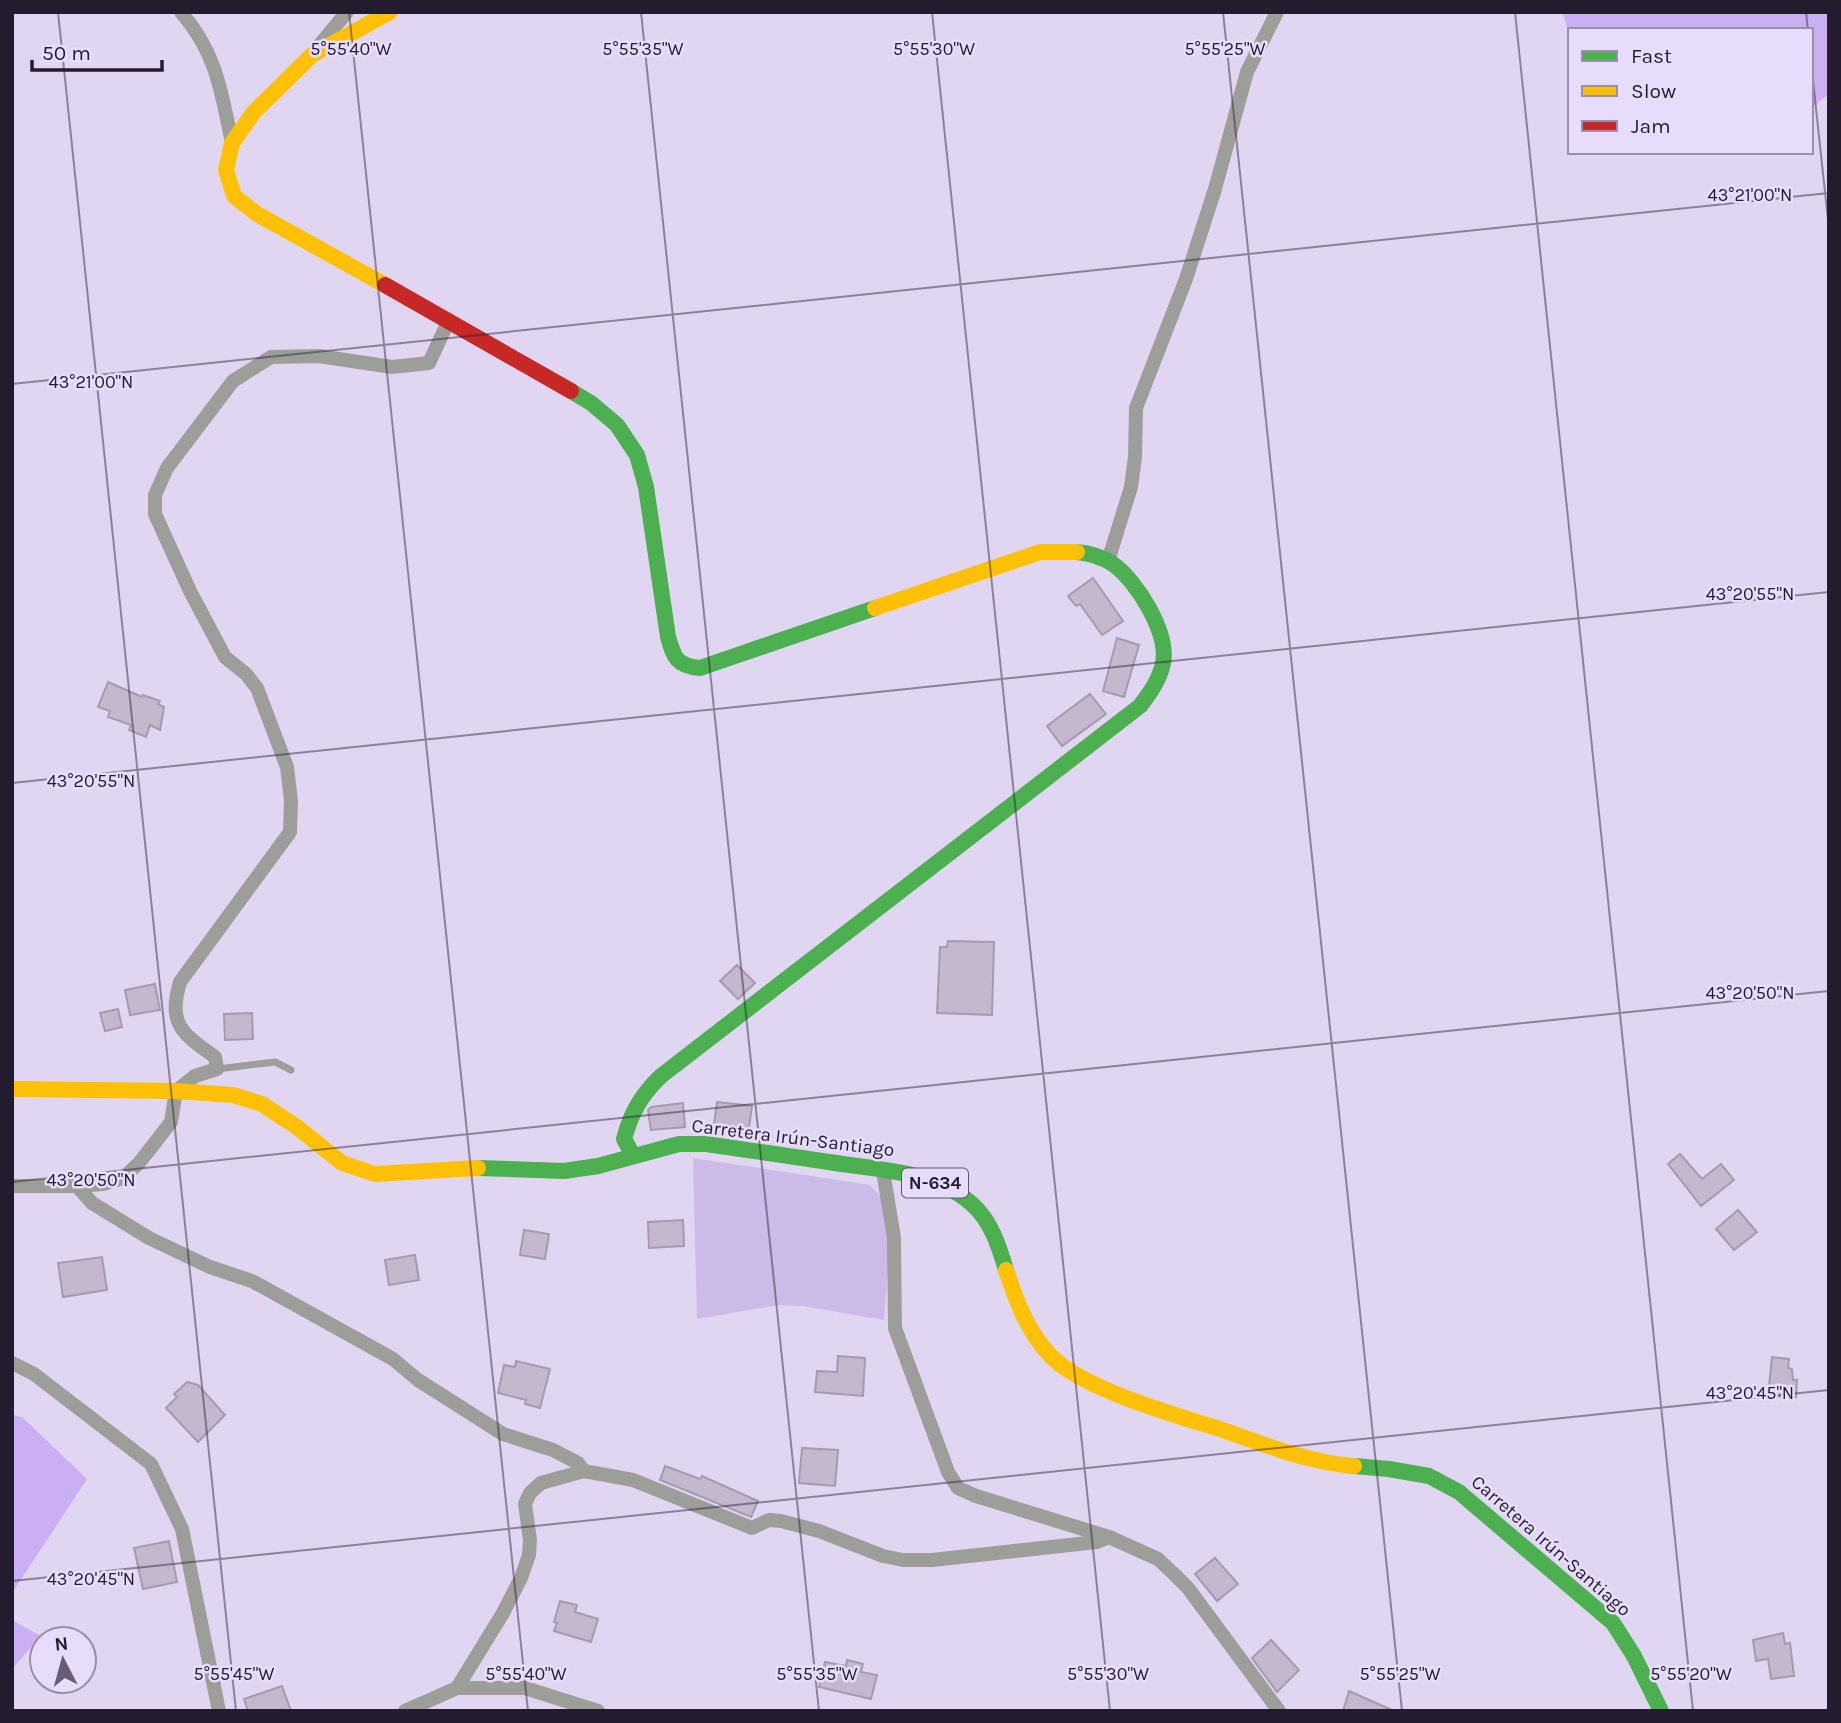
<svg xmlns="http://www.w3.org/2000/svg" width="1841" height="1723" viewBox="0 0 1841 1723" font-family="Karla,sans-serif">
	<rect width="100%" height="100%" fill="#e0d6f2"/>
	<!-- green -->
	<path fill="#ccbae9" d="M693,1158l177,27 11,12 8,53 -5,70 -81,-14 -24,-1 -82,14z"/>
	<!-- forest -->
	<g fill="#cab0f3">
		<path d="M1562,12h267v82l-18,14v-78h-241v5z"/>
		<path d="M12,1415l10,2 65,62 -75,114z"/>
		<path d="M12,1620l29,16 -29,33z"/>
	</g>
	<!-- building -->
	<g fill="#c3b8cd" stroke="#a59aae" stroke-width="2">
		<path d="M1093,578l30,43 -21,14 -22,-31 -4,2 -8,-10z"/>
		<path d="M1117,638l22,7 -15,52 -21,-6z"/>
		<path d="M108,682l34,15 1,-2 17,6 -2,3 6,3 -4,23 -10,-5 -4,12 -17,-7 2,-5 -23,-8 2,-6 -12,-4z"/>
		<path d="M1090,694l16,20 -44,32 -15,-20z"/>
		<path d="M948,941l46,1 -2,73 -55,-2 3,-66h7z"/>
		<path d="M737,965l18,18 -17,16 -18,-18z"/>
		<path d="M155,984l5,26 -30,5 -5,-25z"/>
		<path d="M118,1009l4,18 -17,4 -5,-18z"/>
		<path d="M252,1013l1,26 -28,1 -1,-26z"/>
		<path d="M717,1102l35,4 -3,22 -35,-4z"/>
		<path d="M683,1103l2,24 -34,3 -3,-20 3,-3z"/>
		<path d="M1680,1154l22,25 19,-15 13,16 -33,26 -33,-42z"/>
		<path d="M1738,1210l19,22 -23,18 -18,-21z"/>
		<path d="M683,1220l1,26 -35,2 -1,-26z"/>
		<path d="M524,1230l25,4 -4,25 -25,-4z"/>
		<path d="M415,1255l4,25 -30,5 -4,-25z"/>
		<path d="M102,1257l5,33 -44,7 -5,-34z"/>
		<path d="M838,1356l27,2 -2,38 -48,-4 2,-21 20,1z"/>
		<path d="M1772,1357l17,2 -1,9 4,1 1,11h4l-1,17 -28,-1z"/>
		<path d="M516,1361l34,8 -10,39 -15,-4 1,-4 -28,-7 6,-28 11,2z"/>
		<path d="M187,1382l11,3 27,30 -27,27 -32,-34 11,-11 -3,-3z"/>
		<path d="M802,1448l36,2 -3,36 -36,-3z"/>
		<path d="M665,1466l35,13 2,-3 56,25 -7,16 -91,-37z"/>
		<path d="M169,1541l8,41 -34,7 -9,-41z"/>
		<path d="M1215,1558l23,26 -21,17 -22,-27z"/>
		<path d="M560,1601l17,4 -2,7 23,7 -7,23 -37,-11 3,-8 -3,-1z"/>
		<path d="M1783,1633l2,11 5,-1 4,33 -23,3 -3,-20 -12,2 -3,-21z"/>
		<path d="M1271,1640l28,30 -22,22 -25,-34z"/>
		<path d="M847,1660l16,4 -2,8 16,3 -6,24 -52,-12 6,-25 21,4z"/>
		<path d="M282,1686l9,25h-43l-4,-12z"/>
		<path d="M1349,1691l45,20h-51z"/>
	</g>
	<g fill="none" stroke-linecap="round" stroke-linejoin="round">
		<!-- lane -->
		<path stroke="#9d9e9a" stroke-width="7" d="M218,1069l57,-7 16,8"/>
		<!-- street -->
		<g stroke="#9d9e9a" stroke-width="14">
			<path d="M181,12c36,42 40,79 51,131"/>
			<path d="M317,48l30,-36"/>
			<path d="M1108,561l23,-74 4,-30 1,-49 50,-129 29,-90 32,-117 30,-60"/>
			<path d="M883,1171l11,67 1,90 53,144 10,16 18,8 133,41"/>
			<path d="M12,1186h65l26,-2 20,-6 16,-15 32,-41 5,-31 19,-15 22,-7 -2,-12c-34,-24 -47,-33 -35,-75l110,-150 1,-31 -4,-34 -30,-79 -11,-14 -21,-17 -35,-66 -35,-77v-19l12,-27 66,-87 38,-24 48,-1 73,11 37,-4 20,-43"/>
			<path d="M77,1186l15,17 57,35 61,29 42,14 141,78 25,21 85,54 50,16 25,13 6,8 49,9 119,48 17,-8 12,1 38,10 64,25 20,4h29l165,-18 12,-5 49,22 16,15 14,14 91,123"/>
			<path d="M12,1363l22,11 117,90 31,65 37,182"/>
			<path d="M457,1688h68l73,23"/>
			<path d="M405,1711l52,-23 46,-75 18,-35 8,-23 1,-15 -5,-36 5,-11 11,-10 43,-12"/>
		</g>
		<!-- fast -->
		<g stroke="#4caf50" stroke-width="16">
			<path d="M571,391l20,12 26,22 20,30 9,32 22,150c6,21 9,29 32,31l175,-60"/>
			<path d="M633,1155l-9,-16c7,-26 17,-44 37,-63l479,-370c10,-13 20,-27 23,-43 6,-30 -26,-82 -50,-99 -11,-7 -23,-11 -36,-12"/>
			<path d="M478,1168l86,3 34,-5 81,-22h27c41,6 82,12 123,18 47,8 105,8 143,42 19,17 27,42 34,66"/>
			<path d="M1354,1466l35,3 40,7 30,16 154,131 21,33 27,55"/>
		</g>
		<!-- slow -->
		<g stroke="#ffc107" stroke-width="16">
			<path d="M385,285l-128,-71 -23,-18 -8,-26 6,-27 22,-31 58,-57 78,-43"/>
			<path d="M875,608l165,-56h37"/>
			<path d="M12,1089l164,2 57,4 29,9 35,23 45,36 33,11 103,-6"/>
			<path d="M1006,1270c10,30 21,61 44,85 31,34 126,60 170,74 43,15 89,34 134,37"/>
		</g>
		<!-- jam -->
		<path stroke="#c62828" stroke-width="16" d="M385,285l186,106"/>
	</g>
	<!-- ticks -->
	<path fill="none" stroke="#231c2e" stroke-width="2" stroke-opacity="0.45" d="M58,12l178,1699M349,12l179,1699M641,12l178,1699M932,12l178,1699M1223,12l179,1699M1515,12l178,1699M1806,12l2,18M1811,62l18,167M12,384l1817,-191M12,783l1817,-191M12,1182l1817,-191M12,1581l1817,-191"/>
	<g text-anchor="middle" dominant-baseline="central" stroke-width="5" stroke-linejoin="round" paint-order="stroke">
		<!-- shield labels -->
		<rect fill="#e7dcfa" stroke="#5e566b" stroke-width="2" x="902" y="1168.5" width="66" height="29" rx="5"/>
		<g font-size="18" font-weight="bold" fill="#231c2e">
			<text x="935" y="1183">N-634</text>
		</g>
		<!-- street labels -->
		<g font-size="19" fill="#231c2e" stroke="#e7dcfa">
			<text transform="translate(793 1138) rotate(7)">Carretera Irún-Santiago</text>
			<text transform="translate(1551 1546) rotate(41)">Carretera Irún-Santiago</text>
		</g>
	</g>
	<g font-size="18" text-anchor="middle" fill="#231c2e" stroke="#e7dcfa" stroke-width="5" stroke-linejoin="round" paint-order="stroke">
		<text x="351" y="55">5°55'40"W</text>
		<text x="643" y="55">5°55'35"W</text>
		<text x="934" y="55">5°55'30"W</text>
		<text x="1225" y="55">5°55'25"W</text>
		<text x="1750" y="201">43°21'00"N</text>
		<text x="91" y="388">43°21'00"N</text>
		<text x="1750" y="600">43°20'55"N</text>
		<text x="91" y="787">43°20'55"N</text>
		<text x="1750" y="999">43°20'50"N</text>
		<text x="91" y="1186">43°20'50"N</text>
		<text x="1750" y="1399">43°20'45"N</text>
		<text x="91" y="1585">43°20'45"N</text>
		<text x="234" y="1680">5°55'45"W</text>
		<text x="526" y="1680">5°55'40"W</text>
		<text x="817" y="1680">5°55'35"W</text>
		<text x="1108" y="1680">5°55'30"W</text>
		<text x="1400" y="1680">5°55'25"W</text>
		<text x="1691" y="1680">5°55'20"W</text>
	</g>
	<!-- border -->
	<rect width="1841" height="1723" fill="none" stroke="#231c2e" stroke-width="28"/>
	<!-- legend -->
	<rect x="1568" y="28" width="245" height="126" fill="#e7dcfa" stroke="#998fa8" stroke-width="2"/>
	<rect x="1582" y="51" width="35" height="10" fill="#4caf50" stroke="#998fa8" stroke-width="2"/>
	<text x="1631" y="63" font-size="21" fill="#231c2e">Fast</text>
	<rect x="1582" y="86" width="35" height="10" fill="#ffc107" stroke="#998fa8" stroke-width="2"/>
	<text x="1631" y="98" font-size="21" fill="#231c2e">Slow</text>
	<rect x="1582" y="121" width="35" height="10" fill="#c62828" stroke="#998fa8" stroke-width="2"/>
	<text x="1631" y="133" font-size="21" fill="#231c2e">Jam</text>
	<!-- north arrow -->
	<g transform="translate(63 1660) rotate(354)"><circle r="33" fill="#e7dcfa" stroke="#998fa8" stroke-width="2"/>
	<path d="M0-5L12 26L0 18L-12 26Z" fill="#655d73"/>
	<text y="-10" font-size="19" font-weight="bold" text-anchor="middle" fill="#231c2e">N</text>
	</g>
	<!-- scale -->
	<path d="M32 60v10h130v-10" fill="none" stroke="#231c2e" stroke-width="3.5"/>
	<text x="42" y="60" font-size="21" fill="#231c2e" stroke="#e7dcfa" stroke-width="5" paint-order="stroke">50 m</text>
</svg>
